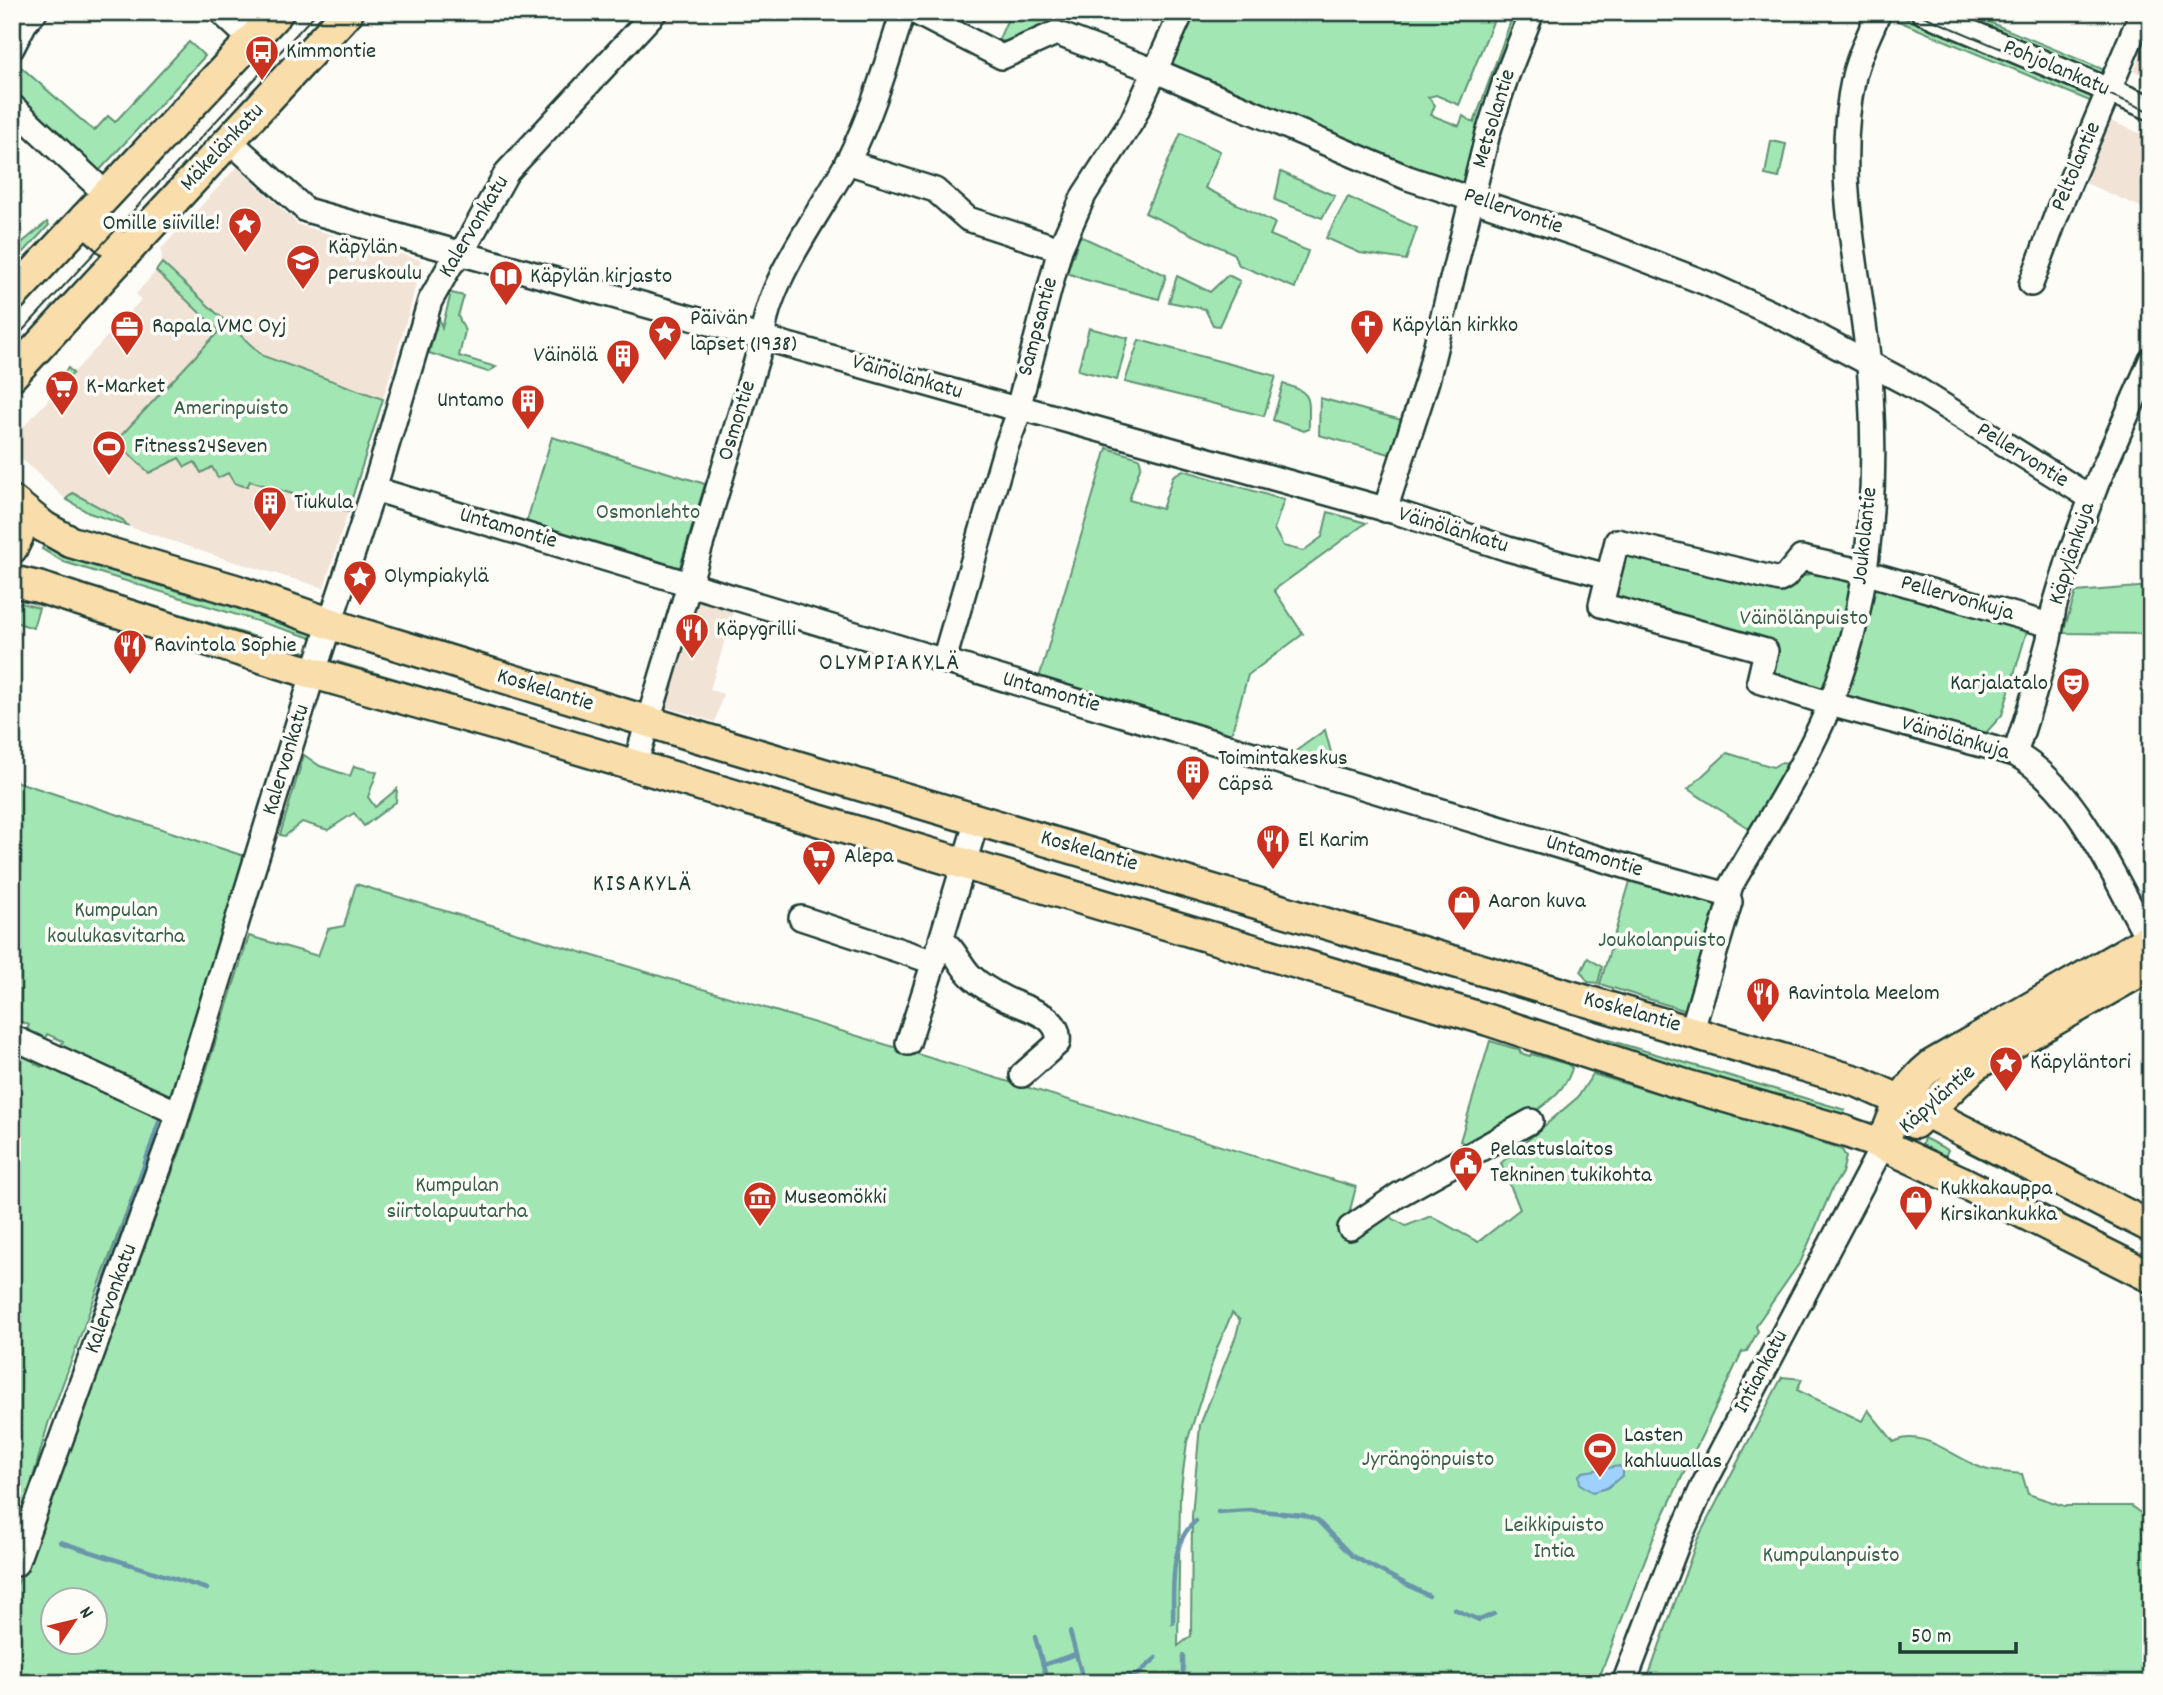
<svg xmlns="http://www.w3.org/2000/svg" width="2163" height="1695" viewBox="0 0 2163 1695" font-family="Dekko,sans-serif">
	<rect width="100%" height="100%" fill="#fdfcf7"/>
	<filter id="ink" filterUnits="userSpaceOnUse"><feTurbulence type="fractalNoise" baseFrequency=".0143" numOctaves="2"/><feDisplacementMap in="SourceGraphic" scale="14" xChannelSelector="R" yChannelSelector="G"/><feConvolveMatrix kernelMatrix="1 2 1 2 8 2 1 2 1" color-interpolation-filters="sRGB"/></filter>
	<g filter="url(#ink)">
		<!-- built -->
		<g fill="#f2e3d7">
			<path d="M2151,31v47l-17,-7z"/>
			<path d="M2111,121l40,17v60l-8,10 -58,-25z"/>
			<path d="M237,167l62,58 122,35 -10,45 -28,94 -120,-43 -101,-93 -1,-14z"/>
			<path d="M156,271l63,60 -98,104 58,23 49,14 6,11 15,-2 99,30 -24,77 -102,-30 -133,-45 -27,-17 -50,-46v-11l129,-139 -5,-6z"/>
			<path d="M698,599l36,11 -24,80 13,4 -8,28 -50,-15z"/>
		</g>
		<!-- green -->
		<g fill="#a2e7b3" stroke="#609274" stroke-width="2" fill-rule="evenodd">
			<path d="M1011,12h22l18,11 -45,18h-8z"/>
			<path d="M1190,12h307l-38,93 -23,-10 -8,2 7,8 -4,10 28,11 4,-10 11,7 40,-111h7l-56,172 -6,3 -292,-120z"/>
			<path d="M1953,12h12l142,59 -2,4z"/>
			<path d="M1893,13l201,85 -2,4 -201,-84z"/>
			<path d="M189,42l16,14 -107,116 -86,-80v-13l10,-11 72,63 14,-15 7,6z"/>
			<path d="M1181,133l39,18 -15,37 70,35 -5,12 38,16 -13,37 -56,-23 -6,-12 -88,-40z"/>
			<path d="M1771,141l15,3 -7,34 -14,-3z"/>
			<path d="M1281,172l54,24 -13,22 -47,-18z"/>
			<path d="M1348,197l69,31 -11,32 -46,-7 -34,-15z"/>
			<path d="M47,222l2,3 -37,40v-14z"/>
			<path d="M1080,236l86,39 -7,24 -76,-20 -16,-6z"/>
			<path d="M162,263l101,93 120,43 -35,112 -98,-30 -3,6 -13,-4 -6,-10 -10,5 -6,-11 -11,6 -6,-11 -10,5 -6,-9 -30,15 -33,-32 103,-110 -63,-60z"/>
			<path d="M1228,275l12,6 -21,45 -6,-1 -8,-16 -36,-7 8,-26 33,16z"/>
			<path d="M447,292l17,4 -6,20 7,15 -6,25 37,11 -8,5 -59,-19 10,-36 3,11 8,-31z"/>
			<path d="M1089,328l39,10 -11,42 -39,-10z"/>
			<path d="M1139,340l137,36 -12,40 -139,-34z"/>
			<path d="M68,368l5,5 -20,21 -4,-5z"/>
			<path d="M1283,384c32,8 25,16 26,45l-5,2 -31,-11z"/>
			<path d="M1320,398l89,24 -12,34 -78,-21z"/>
			<path d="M552,437l153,47 -26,86 -153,-46z"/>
			<path d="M1107,448l32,10 2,7 -12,35 33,9 11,-33 10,-6 101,30 -10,29 9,17 20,5 19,-14 6,-25 38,11 -92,67 29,44 -55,41 -17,60 -192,-57z"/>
			<path d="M73,493l50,27 4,5 -38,-12 -23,-14z"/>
			<path d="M44,545l19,12 250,74 -1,7 -248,-76 -22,-13z"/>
			<path d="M1623,554l170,26 30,-11 31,11 -28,111 -50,-15 -5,-8 3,-17 -160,-52z"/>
			<path d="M32,569l277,84v5l-279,-83z"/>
			<path d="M1872,586l154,39 1,6 -25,84 -19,21 -139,-39z"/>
			<path d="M2151,586v48l-88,-1 13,-41z"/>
			<path d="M21,603l18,5 -6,20 -21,-7 4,-17z"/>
			<path d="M335,661l290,86 -292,-79z"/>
			<path d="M1325,730l8,30 -2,4 -38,-11z"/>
			<path d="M1727,753l46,14 7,-4 13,1 -40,67 -65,-42z"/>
			<path d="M304,755l16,11 30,10 4,-10 23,6 -9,25 7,10 22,-18 -1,13 -32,24 -10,-13 -26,17 -26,-8 -17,14 -5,-1z"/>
			<path d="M12,780l232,76 -70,233 -6,11 -108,-50 3,-9 -16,-7 -12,30 6,3 4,-2 116,52 -113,307 -30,107 -6,13v-492l5,2 12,-29 -17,-7z"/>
			<path d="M1631,878l90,26 -34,107 -87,-27z"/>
			<path d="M356,884l1000,303 -8,31 25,-11 33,19 25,-10 47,26 42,-33 -19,-46 77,-66 15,-23 240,72 9,4 4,7 -4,16 -10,16 -31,72 -44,63 -1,3 2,4 -11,20 -5,1 -85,177 -60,154h-1585v-87l23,-53 150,-405 64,-202 69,20 10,-27 16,-3zM1232,1313l8,7 -4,16 -36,89 -8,91 -1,120 -13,10 2,-151 7,-53 30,-94zM52,1600h42v42h-42z"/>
			<path d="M1588,958l14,9 -4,16 -10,-1 -7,-10z"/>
			<path d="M1598,1037l247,73 -2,6 -91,-26 -153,-47z"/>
			<path d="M1490,1041l30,9v3l10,3 1,-2 36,10 5,4c-9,37 -70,62 -101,79l-11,-6z"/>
			<path d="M1924,1138l24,12 -6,13 -21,-14z"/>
			<path d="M1969,1146l182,92v7l-184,-93z"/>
			<path d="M1782,1377l20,2 -5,11 65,31 6,-11 26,32c31,-16 65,21 94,28 11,2 23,3 34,4l6,20 36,12h67l20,15v162h-505l52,-145z"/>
		</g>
		<!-- water -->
		<path fill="#9ed2fc" stroke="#6b96ac" stroke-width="2" d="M1619,1466l4,3v6l-16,13 -15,4 -12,-8 -1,-9 4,-3z"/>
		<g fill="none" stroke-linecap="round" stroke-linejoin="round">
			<!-- stream -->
			<g stroke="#6b96ac" stroke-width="4.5">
				<path d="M76,1365l85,-249"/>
				<path d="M1218,1512l31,-2 55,5 13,5 35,36 77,40"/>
				<path d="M60,1542l147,47"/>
				<path d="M1454,1609l25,11 15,-6"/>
				<path d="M1173,1623c1,-30 -5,-81 23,-102"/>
				<path d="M1070,1632l14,51"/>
				<path d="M1035,1637l13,46"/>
				<path d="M1183,1655v28"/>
				<path d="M1043,1665l33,-11"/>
				<path d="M1112,1683l26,-9 18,-16"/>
			</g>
			<!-- minor casing -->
			<g stroke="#1f3d34" stroke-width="28">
				<g id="minor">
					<path d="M221,12l30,28"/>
					<path d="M915,12l87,45 54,-24 107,41 245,104 183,61 115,44 85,39 121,64 179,112"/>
					<path d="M1923,12l228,96"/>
					<path d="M12,48l13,-25 10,-11"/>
					<path d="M12,106l95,89"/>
					<path d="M229,140l77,70 714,200h9l370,103 109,36 99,27"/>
					<path d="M847,162l88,28 33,29 92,30"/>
					<path d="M2031,284l28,-76 83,-196"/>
					<path d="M374,489l1267,382 87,24"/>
					<path d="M1385,510l42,-129 61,-248 18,-55 26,-66"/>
					<path d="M2050,625l-186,-53 -63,-14 -16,19 -5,3 -163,-39 -16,64 165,46 -7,30 78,25 178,48c65,35 100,128 136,190"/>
					<path d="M944,660l62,-213 14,-37 1,-13 39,-148 24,-54 48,-74 50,-109"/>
					<path d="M2015,754l19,-60 15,-55 5,-31 16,-53 27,-72 54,-123"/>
					<path d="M635,765l128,-427c2,-55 61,-130 86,-179 24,-47 38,-97 54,-147"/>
					<path d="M977,820l-36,120c14,8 19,26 31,37 8,8 22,16 32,21 20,11 58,16 54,45l-36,32"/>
					<path d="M801,918l133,44"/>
					<path d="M1692,1030l38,-128 -2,-7 3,-10c33,-58 71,-114 97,-176 41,-98 49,-212 43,-317 -6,-108 -41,-207 -17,-316 5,-22 16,-43 25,-64"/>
					<path d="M12,1037l166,76"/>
					<path d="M908,1043l30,-94"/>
					<path d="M1350,1228l50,-34 131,-73"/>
					<path d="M16,1564l158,-437 135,-440 65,-198 56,-188 21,-37 10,-10 46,-82 148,-160"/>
					<path d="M1624,1683l56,-146 24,-53 179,-339"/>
				</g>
			</g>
			<!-- major casing -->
			<g stroke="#1f3d34" stroke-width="35">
				<g id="major">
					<path d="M85,218l39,36"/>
					<path d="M12,296l266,-284"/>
					<path d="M12,375l336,-363"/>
					<path d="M12,501l32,26 27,15 164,48 117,41 343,105 1164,346 67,30 225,115"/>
					<path d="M12,548l6,-12 -1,-30"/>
					<path d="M12,581l26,6 261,82 240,68 949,283 197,65 159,46 39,14 77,36 191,96"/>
					<path d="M1915,1123l60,-58 176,-100"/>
					<path d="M1883,1145c10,-31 22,-59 49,-80l219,-127"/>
				</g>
			</g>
			<!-- minor -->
			<use href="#minor" stroke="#fdfcf7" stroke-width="23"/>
			<!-- major -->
			<use href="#major" stroke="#f9deab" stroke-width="30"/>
			<!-- tram -->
			<g stroke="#1f3d34" stroke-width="2">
				<path d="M1914,12l237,100"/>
				<path d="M12,342l305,-330"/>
			</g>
		</g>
	</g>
	<!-- icons -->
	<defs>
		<g id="bus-pin" transform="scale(1.75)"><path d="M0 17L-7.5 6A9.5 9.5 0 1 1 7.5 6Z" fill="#c8321e" stroke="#fdfcf7"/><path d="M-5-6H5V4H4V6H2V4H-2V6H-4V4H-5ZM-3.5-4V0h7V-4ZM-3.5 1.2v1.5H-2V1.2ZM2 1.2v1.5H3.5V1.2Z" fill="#fff"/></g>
		<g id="sight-pin" transform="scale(1.75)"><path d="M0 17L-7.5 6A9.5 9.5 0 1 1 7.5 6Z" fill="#c8321e" stroke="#fdfcf7"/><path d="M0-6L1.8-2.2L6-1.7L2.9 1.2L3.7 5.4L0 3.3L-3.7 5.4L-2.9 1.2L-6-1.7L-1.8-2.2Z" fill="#fff"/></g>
		<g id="school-pin" transform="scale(1.75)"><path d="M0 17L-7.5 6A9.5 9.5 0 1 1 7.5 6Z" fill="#c8321e" stroke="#fdfcf7"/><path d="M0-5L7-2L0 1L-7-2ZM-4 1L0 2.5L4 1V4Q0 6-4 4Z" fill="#fff"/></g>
		<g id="library-pin" transform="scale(1.75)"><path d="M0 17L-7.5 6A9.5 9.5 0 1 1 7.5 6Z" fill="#c8321e" stroke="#fdfcf7"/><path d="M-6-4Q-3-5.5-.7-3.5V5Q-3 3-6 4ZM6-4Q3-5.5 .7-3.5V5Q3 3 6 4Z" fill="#fff"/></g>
		<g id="church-pin" transform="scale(1.75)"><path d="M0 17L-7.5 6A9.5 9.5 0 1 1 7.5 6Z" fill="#c8321e" stroke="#fdfcf7"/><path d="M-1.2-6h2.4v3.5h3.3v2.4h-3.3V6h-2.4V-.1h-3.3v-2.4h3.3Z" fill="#fff"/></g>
		<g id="office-pin" transform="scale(1.75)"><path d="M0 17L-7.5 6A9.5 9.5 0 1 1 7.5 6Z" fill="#c8321e" stroke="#fdfcf7"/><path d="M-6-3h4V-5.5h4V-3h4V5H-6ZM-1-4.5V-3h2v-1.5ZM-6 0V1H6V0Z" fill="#fff"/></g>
		<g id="building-pin" transform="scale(1.75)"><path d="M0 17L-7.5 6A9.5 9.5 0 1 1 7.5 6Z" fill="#c8321e" stroke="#fdfcf7"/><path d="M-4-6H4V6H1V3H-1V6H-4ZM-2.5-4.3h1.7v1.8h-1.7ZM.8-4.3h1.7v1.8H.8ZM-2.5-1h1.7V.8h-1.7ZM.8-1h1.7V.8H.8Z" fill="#fff"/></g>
		<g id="supermarket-pin" transform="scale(1.75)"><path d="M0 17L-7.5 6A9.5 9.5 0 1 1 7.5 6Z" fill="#c8321e" stroke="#fdfcf7"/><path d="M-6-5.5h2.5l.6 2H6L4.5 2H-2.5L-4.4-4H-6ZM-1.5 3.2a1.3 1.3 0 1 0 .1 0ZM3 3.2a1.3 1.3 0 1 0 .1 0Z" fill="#fff"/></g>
		<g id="stadium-pin" transform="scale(1.75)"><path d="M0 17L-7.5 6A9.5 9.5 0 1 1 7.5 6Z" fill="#c8321e" stroke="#fdfcf7"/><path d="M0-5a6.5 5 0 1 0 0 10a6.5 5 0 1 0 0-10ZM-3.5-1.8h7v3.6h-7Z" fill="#fff"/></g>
		<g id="restaurant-pin" transform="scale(1.75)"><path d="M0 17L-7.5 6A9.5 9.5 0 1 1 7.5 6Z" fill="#c8321e" stroke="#fdfcf7"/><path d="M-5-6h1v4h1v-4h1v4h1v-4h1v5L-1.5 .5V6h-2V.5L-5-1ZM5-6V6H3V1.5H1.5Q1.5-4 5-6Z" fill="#fff"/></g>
		<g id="theatre-pin" transform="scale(1.75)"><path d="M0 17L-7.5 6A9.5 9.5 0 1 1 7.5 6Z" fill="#c8321e" stroke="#fdfcf7"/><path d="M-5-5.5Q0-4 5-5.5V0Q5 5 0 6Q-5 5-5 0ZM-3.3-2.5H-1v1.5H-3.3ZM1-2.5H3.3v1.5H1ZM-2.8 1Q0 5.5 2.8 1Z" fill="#fff"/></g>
		<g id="shop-pin" transform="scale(1.75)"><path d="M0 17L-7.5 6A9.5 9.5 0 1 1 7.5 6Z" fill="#c8321e" stroke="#fdfcf7"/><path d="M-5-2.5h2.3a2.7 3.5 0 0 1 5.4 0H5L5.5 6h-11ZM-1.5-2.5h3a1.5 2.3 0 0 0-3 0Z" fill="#fff"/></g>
		<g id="civic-pin" transform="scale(1.75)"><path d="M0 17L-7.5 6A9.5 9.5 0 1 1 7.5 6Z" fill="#c8321e" stroke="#fdfcf7"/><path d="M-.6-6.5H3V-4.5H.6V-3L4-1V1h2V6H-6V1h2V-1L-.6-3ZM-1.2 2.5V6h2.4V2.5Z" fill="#fff"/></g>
		<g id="museum-pin" transform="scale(1.75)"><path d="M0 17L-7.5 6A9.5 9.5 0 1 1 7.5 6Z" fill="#c8321e" stroke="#fdfcf7"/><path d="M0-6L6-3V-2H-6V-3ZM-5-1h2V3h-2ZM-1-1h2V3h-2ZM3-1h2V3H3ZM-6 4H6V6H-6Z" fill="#fff"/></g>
	</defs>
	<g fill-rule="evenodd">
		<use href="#bus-pin" x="262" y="52"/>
		<use href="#sight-pin" x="245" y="224"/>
		<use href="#school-pin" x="303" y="261"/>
		<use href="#library-pin" x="506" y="277"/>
		<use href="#church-pin" x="1367" y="326"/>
		<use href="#office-pin" x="127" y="327"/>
		<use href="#sight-pin" x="665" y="332"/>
		<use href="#building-pin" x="623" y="356"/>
		<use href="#supermarket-pin" x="62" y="387"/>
		<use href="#building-pin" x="528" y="401"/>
		<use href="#stadium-pin" x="109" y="447"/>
		<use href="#building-pin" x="270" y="503"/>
		<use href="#sight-pin" x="360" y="577"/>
		<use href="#restaurant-pin" x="692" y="630"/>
		<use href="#restaurant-pin" x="130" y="646"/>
		<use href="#theatre-pin" x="2073" y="684"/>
		<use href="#building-pin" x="1193" y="772"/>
		<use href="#restaurant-pin" x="1273" y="841"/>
		<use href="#supermarket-pin" x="819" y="857"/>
		<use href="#shop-pin" x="1464" y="902"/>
		<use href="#restaurant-pin" x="1763" y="994"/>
		<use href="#sight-pin" x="2006" y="1063"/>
		<use href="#civic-pin" x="1466" y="1163"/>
		<use href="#museum-pin" x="760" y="1198"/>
		<use href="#shop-pin" x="1916" y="1202"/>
		<use href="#stadium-pin" x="1600" y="1449"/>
	</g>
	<g text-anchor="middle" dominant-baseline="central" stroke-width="7" stroke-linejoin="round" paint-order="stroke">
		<!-- poi labels -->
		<g font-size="23" fill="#1f3d34" stroke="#fdfcf7" text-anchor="start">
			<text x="286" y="52">Kimmontie</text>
			<text x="220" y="224" text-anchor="end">Omille siiville!</text>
			<text x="328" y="248">Käpylän<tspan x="328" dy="26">peruskoulu</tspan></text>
			<text x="530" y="277">Käpylän kirjasto</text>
			<text x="690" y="319">Päivän<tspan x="690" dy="26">lapset (1938)</tspan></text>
			<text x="1392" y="326">Käpylän kirkko</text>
			<text x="152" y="327">Rapala VMC Oyj</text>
			<text x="598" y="356" text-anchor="end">Väinölä</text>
			<text x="86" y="387">K-Market</text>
			<text x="504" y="401" text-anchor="end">Untamo</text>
			<text x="134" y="447">Fitness24Seven</text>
			<text x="294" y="503">Tiukula</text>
			<text x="384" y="577">Olympiakylä</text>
			<text x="716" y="630">Käpygrilli</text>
			<text x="154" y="646">Ravintola Sophie</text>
			<text x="2048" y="684" text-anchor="end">Karjalatalo</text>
			<text x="1218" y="759">Toimintakeskus<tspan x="1218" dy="26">Cäpsä</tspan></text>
			<text x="1298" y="841">El Karim</text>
			<text x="844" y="857">Alepa</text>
			<text x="1488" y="902">Aaron kuva</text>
			<text x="1788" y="994">Ravintola Meelom</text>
			<text x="2030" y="1063">Käpyläntori</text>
			<text x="1490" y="1150">Pelastuslaitos<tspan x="1490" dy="26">Tekninen tukikohta</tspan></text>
			<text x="1940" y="1189">Kukkakauppa<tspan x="1940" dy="26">Kirsikankukka</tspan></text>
			<text x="784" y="1198">Museomökki</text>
			<text x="1624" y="1436">Lasten<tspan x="1624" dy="26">kahluuallas</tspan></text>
		</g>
		<!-- street labels -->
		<g font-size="23" fill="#1f3d34" stroke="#fdfcf7">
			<text transform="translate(2056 69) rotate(23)">Pohjolankatu</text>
			<text transform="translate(1495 119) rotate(-73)">Metsolantie</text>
			<text transform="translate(223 148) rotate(-47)">Mäkelänkatu</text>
			<text transform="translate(2077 167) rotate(-67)">Peltolantie</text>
			<text transform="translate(1513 212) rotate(19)">Pellervontie</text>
			<text transform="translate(475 227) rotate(-59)">Kalervonkatu</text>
			<text transform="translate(1039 327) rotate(-75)">Sampsantie</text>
			<text transform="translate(907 378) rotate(16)">Väinölänkatu</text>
			<text transform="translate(738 421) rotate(-73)">Osmontie</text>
			<text transform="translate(2022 456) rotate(32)">Pellervontie</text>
			<text transform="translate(508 529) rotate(16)">Untamontie</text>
			<text transform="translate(1453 531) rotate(17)">Väinölänkatu</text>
			<text transform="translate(1866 536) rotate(-84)">Joukolantie</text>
			<text transform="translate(2073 554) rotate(-72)">Käpylänkuja</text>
			<text transform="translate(1957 599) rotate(16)">Pellervonkuja</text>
			<text transform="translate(545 691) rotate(17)">Koskelantie</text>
			<text transform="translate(1051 693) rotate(16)">Untamontie</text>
			<text transform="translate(1955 739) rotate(16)">Väinölänkuja</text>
			<text transform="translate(287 760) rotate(-73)">Kalervonkatu</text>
			<text transform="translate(1089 852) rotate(16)">Koskelantie</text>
			<text transform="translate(1594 857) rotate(17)">Untamontie</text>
			<text transform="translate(1632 1013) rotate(16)">Koskelantie</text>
			<text transform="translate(1938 1100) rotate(-41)">Käpyläntie</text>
			<text transform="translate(112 1299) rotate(-70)">Kalervonkatu</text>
			<text transform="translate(1762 1372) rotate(-62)">Intiankatu</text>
		</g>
		<!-- park labels -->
		<g font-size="23" fill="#395f4d" stroke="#fdfcf7">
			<text x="231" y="409">Amerinpuisto</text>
			<text x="648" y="513">Osmonlehto</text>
			<text x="1804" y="619">Väinölänpuisto</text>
			<text x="116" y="911">Kumpulan<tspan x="116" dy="26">koulukasvitarha</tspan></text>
			<text x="1662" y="941">Joukolanpuisto</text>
			<text x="457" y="1186">Kumpulan<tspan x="457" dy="26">siirtolapuutarha</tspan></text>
			<text x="1428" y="1460">Jyrängönpuisto</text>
			<text x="1554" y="1526">Leikkipuisto<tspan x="1554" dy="26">Intia</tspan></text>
			<text x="1831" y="1556">Kumpulanpuisto</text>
		</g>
		<!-- neighbourhood labels -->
		<g font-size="24" letter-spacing="2" fill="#1f3d34" stroke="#fdfcf7">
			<text x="890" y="664">OLYMPIAKYLÄ</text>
			<text x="643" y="885">KISAKYLÄ</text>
		</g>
	</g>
	<!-- margin -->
	<rect width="2163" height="1695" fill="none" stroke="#fdfcf7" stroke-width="42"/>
	<rect x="21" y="21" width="2121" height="1653" fill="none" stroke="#1f3d34" stroke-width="2.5" filter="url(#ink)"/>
	<!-- north arrow -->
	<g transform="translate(74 1621) rotate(55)"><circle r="33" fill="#fdfcf7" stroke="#a4b0a9" stroke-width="2"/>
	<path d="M0-5L12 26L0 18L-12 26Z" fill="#c8321e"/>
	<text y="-10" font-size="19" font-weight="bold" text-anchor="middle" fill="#1f3d34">N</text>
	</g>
	<!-- scale -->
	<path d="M1900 1642v10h116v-10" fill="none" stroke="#1f3d34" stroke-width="3.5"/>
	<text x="1911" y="1642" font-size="21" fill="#1f3d34" stroke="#fdfcf7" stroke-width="5" paint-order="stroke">50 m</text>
</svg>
